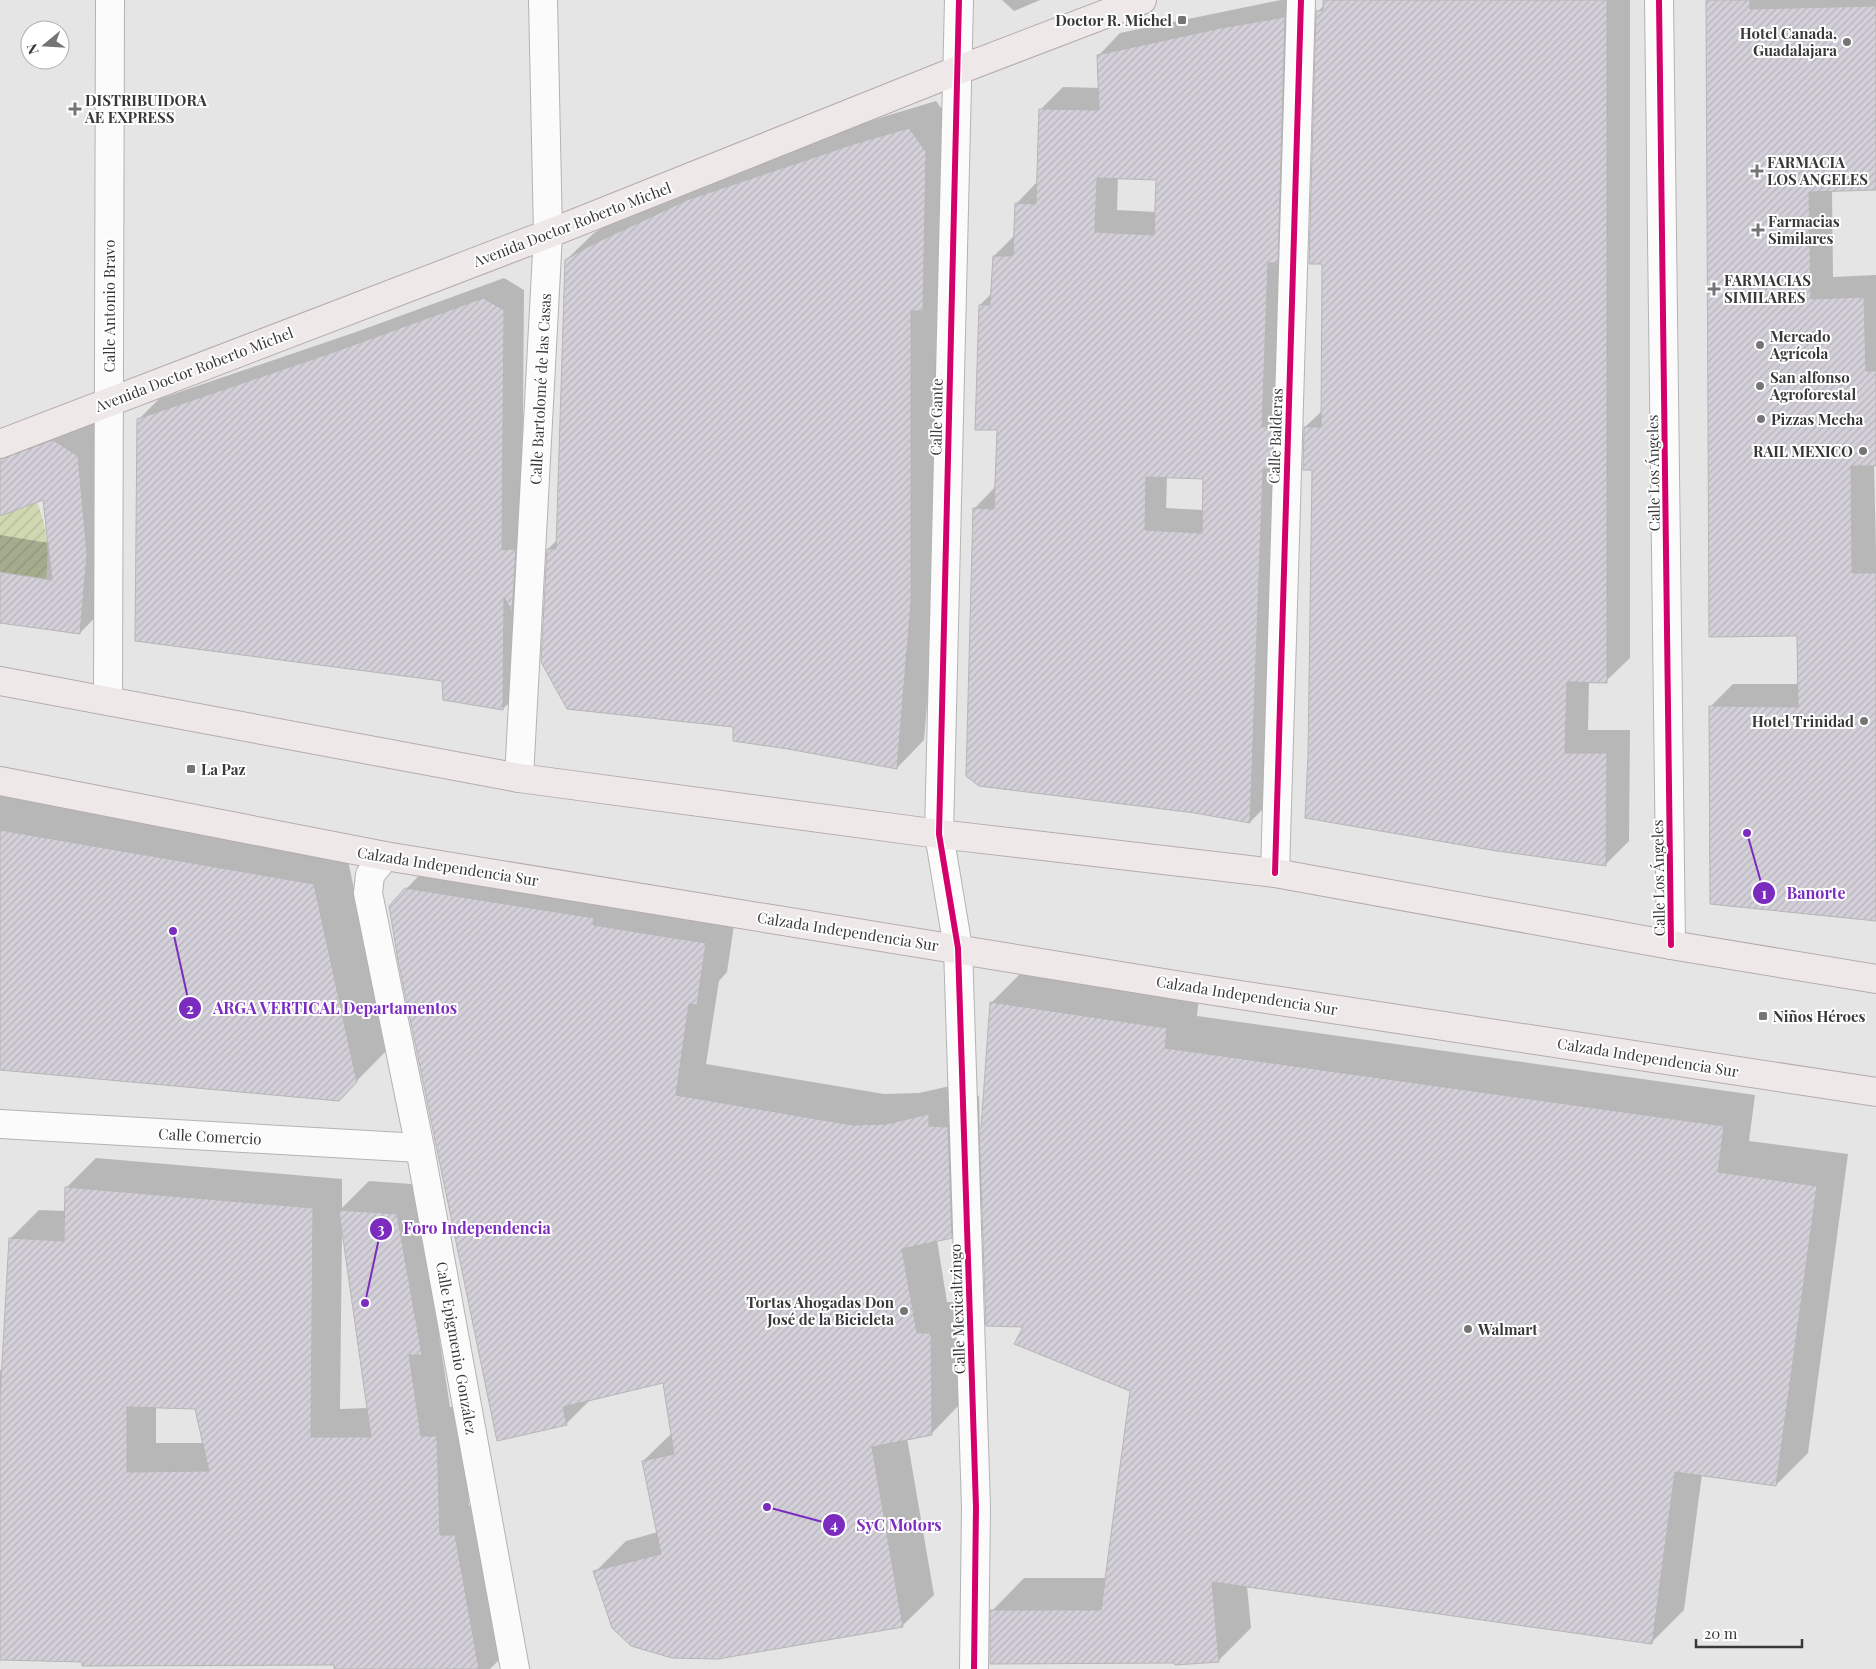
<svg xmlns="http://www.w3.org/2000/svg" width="1876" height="1669" viewBox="0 0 1876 1669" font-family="'Playfair Display',serif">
	<defs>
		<pattern id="garden-furrows" width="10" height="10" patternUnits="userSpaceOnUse" patternTransform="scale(1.25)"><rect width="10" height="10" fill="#cfd8b1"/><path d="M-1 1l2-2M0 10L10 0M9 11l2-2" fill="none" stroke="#b2ba99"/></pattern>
		<pattern id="building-hatch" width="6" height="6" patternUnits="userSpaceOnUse" patternTransform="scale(1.25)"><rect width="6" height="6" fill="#d3d0d9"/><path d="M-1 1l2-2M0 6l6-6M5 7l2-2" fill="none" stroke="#b6b3bb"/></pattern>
	</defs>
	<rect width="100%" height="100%" fill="#e5e5e5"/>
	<!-- garden -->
	<path fill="url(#garden-furrows)" d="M37,502c11,30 12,45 9,77l-46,-7v-56z"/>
	<!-- shadow -->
	<g fill="#0003" fill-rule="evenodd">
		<path d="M1002,0h38l-26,11z"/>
		<path d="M1281,0h25l-34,800 -22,22 -276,-313 22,-23 2,-57 -18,-124 12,-12 2,-37 21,-21 1,-31 22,-23 3,-72 22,-22 37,1 -2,-32 22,-23zM1118,177l39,1 -1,34 -39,-2zM1167,476l37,1 -1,33 -37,-2z"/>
		<path d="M1324,0h306v658l-24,23h-17l-1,49h42l-1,111 -23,23 -297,-108 4,-287 -8,-42 18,-17 1,-147 -6,-251 6,-7z"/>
		<path d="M1707,0h169v189l-44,1 1,87 43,-2v190h-2l2,86v368l-166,-212 23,-23h66v-49z"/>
		<path d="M936,101l17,23 -3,158 -12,12v281l-14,165 -27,28 -163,-43 -186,-176 9,-9 9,-280 28,-27 27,-16 95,-44 170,-57z"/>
		<path d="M504,278l20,12 -2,240 1,158 -20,21 -59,-29 -306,-260 21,-21 197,-67z"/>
		<path d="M86,409l24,15 2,176 -32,33 -80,-12v-86l49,8 -5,-45 -44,17v-76z"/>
		<path d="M0,792l346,60 43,196 -51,52 -338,-31z"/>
		<path d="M437,857l299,55 -9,60 -8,9 -13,83 178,30 35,-1 40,-9 1,11 19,1 1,35h2l9,-128 32,-32 176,26 -2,19 558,79 -6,46 99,13 -40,299 -32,32 -74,-11 -18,136 -32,32 -405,-56 4,42 -33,33h-43l-183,-50 32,-33h82l26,-188 -107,-64 -42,-121 -32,32 -14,3 10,62h15v100l-31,32 -24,4 27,157 -32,31 -307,-54 31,-31 32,-9 -15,-71 29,-28 -8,-52 -73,18 -25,25 -160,-535z"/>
		<path d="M96,1158l246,21v29l27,-27 57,4 25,140 -12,11 11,71h16l3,99h15l26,143 -20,20h-155v-6l-251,-2 -84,-3v-288h4l6,-131 29,-29 27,1 1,-24zM342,1231h1l26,177 -29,1zM156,1406l40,2 8,35h-48z"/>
	</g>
	<!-- building -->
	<g fill="url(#building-hatch)" stroke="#b6b6b6" fill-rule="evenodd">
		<path d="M1323,0h284v683l-40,-1 -2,71h42l-1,113 -109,-15 -192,-33 3,-62 4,-286h-9l1,-43h17l1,-163h-13l7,-253 7,-1z"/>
		<path d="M1706,0h44v9l126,-3v184l-67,2 2,107 53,-2 2,74h10v95h-25l1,107h24v348l-166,-17 -1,-198 89,1 -1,-71 -88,1z"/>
		<path d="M1285,17l-7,246h-10l-6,164h11l-2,42h-8l-13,354 -55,-10 -216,-27 -13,-10 7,-268 21,1 3,-79h-22l4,-125h11l3,-49h20l2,-53 21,1 3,-95 60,1 -2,-55 124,-27zM1097,178l59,2 -2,55 -59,-3zM1146,477l57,2 -1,54 -57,-3z"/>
		<path d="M909,128l17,24 -3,159h-12v292l-14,166 -109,-20 -55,-8v-14l-166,-18 -26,-47 6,-113h9l9,-289 28,-16 94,-44 170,-57z"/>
		<path d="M483,298l21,12 -2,240 14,-1 -4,63 -8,-15 -1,113 -60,-10 -1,-19 -307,-40 2,-222 197,-67z"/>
		<path d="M53,440l25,16 9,98 -7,80 -80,-11v-51l52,8 -9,-80 -43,16v-57z"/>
		<path d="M0,830l314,54 43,198 -18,19 -339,-31z"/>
		<path d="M405,888l189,30 -1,7 113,18 -9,62 -8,-1 -13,91 176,30 35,-1 42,-10v12l19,1 4,111 -50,11 15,84h14l1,102 -60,12 31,180 -185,32 -46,-1 -41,-12 -19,-18 -19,-57 68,-17 -19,-93 32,-7 -11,-71 -100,24 4,18 -70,16 -99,-481 -9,-54z"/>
		<path d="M990,1002l177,26 -2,20 559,78 -6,46 99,14 -41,300 -101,-14 -23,172 -440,-62 7,80 -44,3 -1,-2 -184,1v-54h111l29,-219 -116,-47 9,-17 -37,-1 -7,-198h2z"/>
		<path d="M65,1187l248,21 -2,229h60l-32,-227 58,4 25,141h-13l12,81h16l3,99h15l24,134h-145v-4l-252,1v-4l-82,-2v-260l9,-162 55,3zM127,1407l68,2 14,62 -82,1z"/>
	</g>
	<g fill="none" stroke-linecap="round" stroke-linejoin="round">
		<!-- minor casing -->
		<g stroke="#b3b3b3" stroke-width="30">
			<g id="minor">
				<path d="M959,0l-20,834 19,114 18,559 -2,162"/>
				<path d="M1659,0l12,945"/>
				<path d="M108,701l2,-701"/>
				<path d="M519,778l29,-544 -5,-234"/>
				<path d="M385,856l-15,19 -2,18 52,255 95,521"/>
				<path d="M1275,873l26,-873"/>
				<path d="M0,1124l420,24"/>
			</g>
		</g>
		<!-- major casing -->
		<g stroke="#b7abac" stroke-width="30">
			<g id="major">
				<path d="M0,444l548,-210 408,-163 186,-71"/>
				<path d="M0,681l519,97 420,56 336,39 396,72 205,34"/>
				<path d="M0,781l385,75 803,131 688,105"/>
			</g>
		</g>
		<!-- minor -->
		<use href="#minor" stroke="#fbfbfb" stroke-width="28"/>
		<!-- major -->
		<use href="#major" stroke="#eee8e8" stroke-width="28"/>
		<!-- cycleway casing -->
		<g stroke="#fff" stroke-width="9">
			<g id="cycleway">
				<path d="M959,0l-20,834 19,114 18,559 -2,162"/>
				<path d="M1659,0l12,945"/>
				<path d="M1275,873l26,-873"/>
			</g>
		</g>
		<!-- cycleway -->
		<use href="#cycleway" stroke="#d6006c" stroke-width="6"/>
	</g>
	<!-- markers -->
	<g fill="#757575" stroke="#fff" stroke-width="2">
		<rect x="1177" y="15" width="10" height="10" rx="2.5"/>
		<circle cx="1847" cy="42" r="5"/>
		<path d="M72.5 101.5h5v5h5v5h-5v5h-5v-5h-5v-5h5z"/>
		<path d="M1754.5 163.5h5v5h5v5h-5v5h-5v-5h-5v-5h5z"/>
		<path d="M1755.5 222.5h5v5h5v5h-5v5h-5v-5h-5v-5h5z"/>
		<path d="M1711.5 281.5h5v5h5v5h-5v5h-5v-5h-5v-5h5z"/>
		<circle cx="1760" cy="345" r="5"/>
		<circle cx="1760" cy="386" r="5"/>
		<circle cx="1761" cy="419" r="5"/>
		<circle cx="1863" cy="451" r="5"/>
		<circle cx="1864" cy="721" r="5"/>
		<rect x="186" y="764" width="10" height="10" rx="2.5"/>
		<rect x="1758" y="1011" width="10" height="10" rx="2.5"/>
		<circle cx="904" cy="1311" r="5"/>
		<circle cx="1468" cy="1329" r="5"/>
	</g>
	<g text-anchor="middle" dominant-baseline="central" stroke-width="4" stroke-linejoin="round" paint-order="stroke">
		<!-- poi labels -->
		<g font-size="15" font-weight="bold" fill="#383839" stroke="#fff" text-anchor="start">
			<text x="1172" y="20" text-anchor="end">Doctor R. Michel</text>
			<text x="1837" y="33" text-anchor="end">Hotel Canada,<tspan x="1837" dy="17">Guadalajara</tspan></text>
			<text x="85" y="100">DISTRIBUIDORA<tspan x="85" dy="17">AE EXPRESS</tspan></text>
			<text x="1767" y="162">FARMACIA<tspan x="1767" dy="17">LOS ANGELES</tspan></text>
			<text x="1768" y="221">Farmacias<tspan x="1768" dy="17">Similares</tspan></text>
			<text x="1724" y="280">FARMACIAS<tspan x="1724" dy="17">SIMILARES</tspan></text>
			<text x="1770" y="336">Mercado<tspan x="1770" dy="17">Agrícola</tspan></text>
			<text x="1770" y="377">San alfonso<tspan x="1770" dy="17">Agroforestal</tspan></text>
			<text x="1771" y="419">Pizzas Mecha</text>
			<text x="1853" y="451" text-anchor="end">RAIL MEXICO</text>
			<text x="1854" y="721" text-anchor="end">Hotel Trinidad</text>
			<text x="201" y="769">La Paz</text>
			<text x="1773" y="1016">Niños Héroes</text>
			<text x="894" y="1302" text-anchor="end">Tortas Ahogadas Don<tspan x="894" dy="17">José de la Bicicleta</tspan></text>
			<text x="1478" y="1329">Walmart</text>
		</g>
		<!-- street labels -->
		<g font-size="15" fill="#383839" stroke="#fff">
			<text transform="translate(572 224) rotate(-21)">Avenida Doctor Roberto Michel</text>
			<text transform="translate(109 306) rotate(-90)">Calle Antonio Bravo</text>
			<text transform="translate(194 369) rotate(-21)">Avenida Doctor Roberto Michel</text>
			<text transform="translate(540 389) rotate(-87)">Calle Bartolomé de las Casas</text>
			<text transform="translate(936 417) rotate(-89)">Calle Gante</text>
			<text transform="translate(1275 436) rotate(-88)">Calle Balderas</text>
			<text transform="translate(1653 473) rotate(-91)">Calle Los Ángeles</text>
			<text transform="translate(448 866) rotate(9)">Calzada Independencia Sur</text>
			<text transform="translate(1658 878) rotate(-91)">Calle Los Ángeles</text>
			<text transform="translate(848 931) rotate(9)">Calzada Independencia Sur</text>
			<text transform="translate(1247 995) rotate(9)">Calzada Independencia Sur</text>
			<text transform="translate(1648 1057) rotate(9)">Calzada Independencia Sur</text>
			<text transform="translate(210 1136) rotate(3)">Calle Comercio</text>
			<text transform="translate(957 1309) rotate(-92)">Calle Mexicaltzingo</text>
			<text transform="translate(457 1348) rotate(80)">Calle Epigmenio González</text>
		</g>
	</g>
	<!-- callouts -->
	<path fill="none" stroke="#7b2cbf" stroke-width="2" d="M1747 833L1764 893M173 931L190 1008M365 1303L381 1229M767 1507L834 1525"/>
	<g fill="#7b2cbf" stroke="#fff" stroke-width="2">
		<circle cx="1747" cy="833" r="5"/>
		<circle cx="173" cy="931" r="5"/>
		<circle cx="365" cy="1303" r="5"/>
		<circle cx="767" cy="1507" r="5"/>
		<circle cx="1764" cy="893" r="12"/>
		<circle cx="190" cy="1008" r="12"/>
		<circle cx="381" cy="1229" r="12"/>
		<circle cx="834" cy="1525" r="12"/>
	</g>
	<g font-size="15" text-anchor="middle" font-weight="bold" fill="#fff">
		<text x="1764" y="899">1</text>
		<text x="190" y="1014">2</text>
		<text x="381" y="1234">3</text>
		<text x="834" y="1530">4</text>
	</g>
	<g font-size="16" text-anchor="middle" font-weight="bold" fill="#7b2cbf" stroke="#fff" stroke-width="4" stroke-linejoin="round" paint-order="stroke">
		<text x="1816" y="899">Banorte</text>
		<text x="335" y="1014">ARGA VERTICAL Departamentos</text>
		<text x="477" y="1234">Foro Independencia</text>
		<text x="899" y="1531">SyC Motors</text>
	</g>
	<!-- north arrow -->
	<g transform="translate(45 45) rotate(252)"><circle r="24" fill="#ffffff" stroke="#afafb0"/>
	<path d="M0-4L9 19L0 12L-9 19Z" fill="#757575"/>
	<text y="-8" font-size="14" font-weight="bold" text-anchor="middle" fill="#383839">N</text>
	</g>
	<!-- scale -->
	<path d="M1696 1639v8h106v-8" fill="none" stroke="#383839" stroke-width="2.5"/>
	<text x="1704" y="1639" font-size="15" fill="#383839" stroke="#ffffff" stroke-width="4" paint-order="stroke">20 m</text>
</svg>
